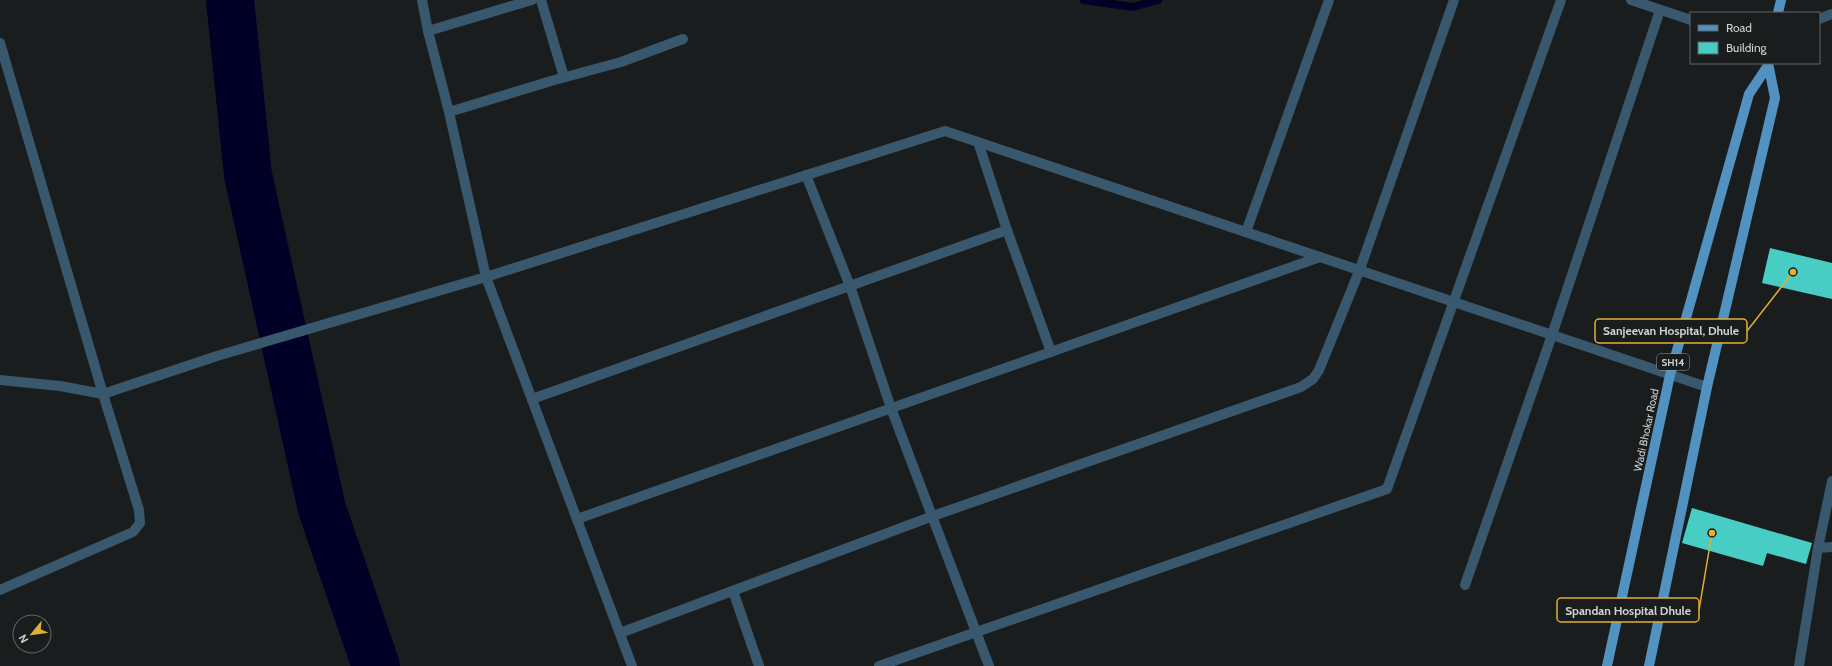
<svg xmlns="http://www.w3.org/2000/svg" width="1832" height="666" viewBox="0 0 1832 666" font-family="Cabin,sans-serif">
	<rect width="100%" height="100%" fill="#1a1d1e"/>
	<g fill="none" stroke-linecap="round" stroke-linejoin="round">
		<!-- stream -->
		<path stroke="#010026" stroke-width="8" d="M1084,0l49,7 25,-7"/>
		<!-- river -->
		<path stroke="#010026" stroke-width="48" d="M230,0l18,175 74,334 54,157"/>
	</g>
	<!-- building -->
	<g fill="#48cdc5">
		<path d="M1770,248l62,15v36l-70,-16z"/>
		<path d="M1692,508l120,35 -6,21 -39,-11 -4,13 -81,-23z"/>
	</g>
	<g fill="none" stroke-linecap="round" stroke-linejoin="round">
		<!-- service -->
		<path stroke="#39586e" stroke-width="10" d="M0,590l133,-58 7,-9 -1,-13 -36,-116"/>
		<!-- minor -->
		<g stroke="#39586e" stroke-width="10">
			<path d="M422,0l6,31 21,81 37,165 146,389"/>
			<path d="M541,0l23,77"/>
			<path d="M1631,0l60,20"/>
			<path d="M1819,19l13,-5"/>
			<path d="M428,31l104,-31"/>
			<path d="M0,43l103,351"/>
			<path d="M449,112l102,-31 70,-19 62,-23"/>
			<path d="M978,142l29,88 44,122"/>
			<path d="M806,175l44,111 41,122 98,258"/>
			<path d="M1246,232l83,-232"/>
			<path d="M0,380l60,6 43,8 117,-39 266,-78 459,-146 762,256"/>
			<path d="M532,399l475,-169"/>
			<path d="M577,519l743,-262"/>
			<path d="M1818,548l14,-1"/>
			<path d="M1465,585l87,-250 108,-325"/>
			<path d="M733,591l26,75"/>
			<path d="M620,633l313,-117 368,-129 12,-8 6,-9 41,-101 94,-269"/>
			<path d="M879,666l508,-177 174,-489"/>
			<path d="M1799,666l19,-118 14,-67"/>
		</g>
		<!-- primary -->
		<g stroke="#5192c1" stroke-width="10">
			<path d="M1778,13l3,-13"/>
			<path d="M1607,666l63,-291 79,-281 18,-27"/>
			<path d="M1649,666l58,-279 68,-289 -7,-35"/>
		</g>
	</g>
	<g text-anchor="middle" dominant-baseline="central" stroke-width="4" stroke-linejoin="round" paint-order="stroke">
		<!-- shield labels -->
		<rect fill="#1a1d1e" stroke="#999c9c" stroke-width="1" x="1657" y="354" width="32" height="16" rx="3"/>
		<g font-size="10" font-weight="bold" fill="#d0d2d2">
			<text x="1673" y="362">SH14</text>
		</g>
		<!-- street labels -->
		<g font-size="11" fill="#d0d2d2" stroke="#1a1d1e">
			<text transform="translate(1646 430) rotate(-78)">Wadi Bhokar Road</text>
		</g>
	</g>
	<!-- callouts -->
	<path fill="none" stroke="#e1af34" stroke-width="1.5" d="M1793 272L1747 331M1712 533L1699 610"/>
	<g fill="#e1af34" stroke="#1a1d1e" stroke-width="1.5">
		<circle cx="1793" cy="272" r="4"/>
		<circle cx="1712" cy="533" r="4"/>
	</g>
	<g fill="#1a1d1e" stroke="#e1af34" stroke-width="1.5">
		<rect x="1595" y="319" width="152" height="24" rx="4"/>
		<rect x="1557" y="598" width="142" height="24" rx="4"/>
	</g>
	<g font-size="12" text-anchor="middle" font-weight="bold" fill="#d0d2d2">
		<text x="1671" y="335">Sanjeevan Hospital, Dhule</text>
		<text x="1628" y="615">Spandan Hospital Dhule</text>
	</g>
	<!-- legend -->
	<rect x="1690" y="12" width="130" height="52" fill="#1a1d1e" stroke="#636566"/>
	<rect x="1698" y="25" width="20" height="6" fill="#5192c1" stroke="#636566"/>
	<text x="1726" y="32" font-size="12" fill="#d0d2d2">Road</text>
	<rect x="1698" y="42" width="20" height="12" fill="#48cdc5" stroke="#636566"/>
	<text x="1726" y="52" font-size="12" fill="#d0d2d2">Building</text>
	<!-- north arrow -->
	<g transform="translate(32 634) rotate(241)"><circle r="19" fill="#1a1d1e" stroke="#636566"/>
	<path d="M0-3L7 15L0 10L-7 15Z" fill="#e1af34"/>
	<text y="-6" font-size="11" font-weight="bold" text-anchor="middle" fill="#d0d2d2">N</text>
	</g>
</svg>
